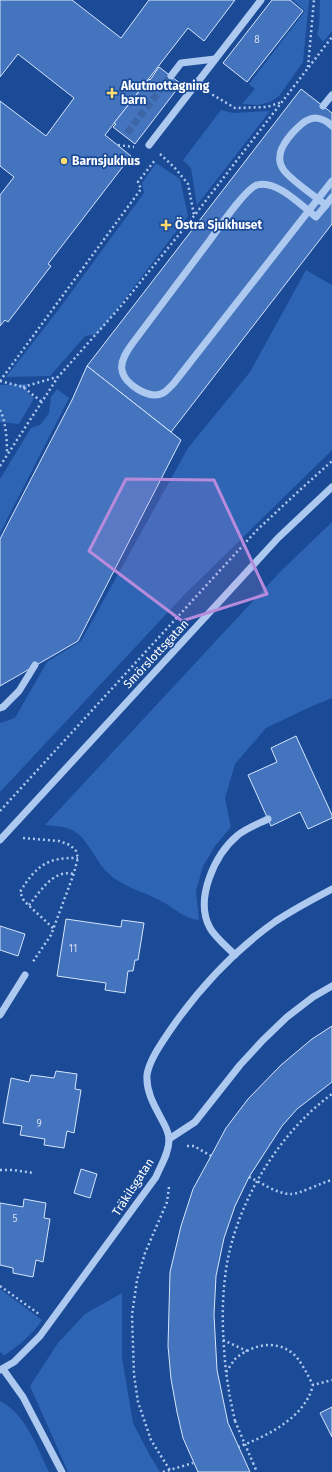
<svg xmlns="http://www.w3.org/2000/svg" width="332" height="1472" viewBox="0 0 332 1472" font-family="'Fira Sans',sans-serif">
	<rect width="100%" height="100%" fill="#1b4b97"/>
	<!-- green -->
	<g fill="#2e64b4">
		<path d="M293,0h16l-6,62 -24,34 -9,6 -12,3 -16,-1 13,-15 -6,-5 56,-73z"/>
		<path d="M320,0h12v31l-9,11 -6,-8 2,-6z"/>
		<path d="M221,110l12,3 37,-2 -73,94 -6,-37 -8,-8z"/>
		<path d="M156,163l24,16 8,37 -90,118 -13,2 -35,40 -44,1 50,-64 88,-120 -2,-10z"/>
		<path d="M306,270l26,15v165l-148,145 -184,197v-69l15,-5 32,-56 34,-21 107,-193 62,-76z"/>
		<path d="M27,384v8l7,6 -15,26 -19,-2v-37z"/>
		<path d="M57,389l12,9 -69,135v-54l31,-51 9,-3 9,-12 2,-16z"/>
		<path d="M332,522v176l-22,9 -44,21 -31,36 -10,34 6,29 -16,19 -12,20 -7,25 3,29c-17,-2 -24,-12 -38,-19 -18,-10 -39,-14 -54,-29 -13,-13 -19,-34 -35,-42 -7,-4 -19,-4 -27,-5l235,-253z"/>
		<path d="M0,1289l42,31c-10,15 -23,25 -37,35h-2l-3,-4z"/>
		<path d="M122,1293v65l11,65 16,31 11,18h-92l-38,-86 28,-43 27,-29z"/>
		<path d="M0,1401c26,13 37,47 49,71h-49z"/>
	</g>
	<!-- building -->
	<g fill="#4474be" stroke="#d5e5fb">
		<path d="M0,0h72l49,38 28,-38h86l-31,41 -16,-13 -83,107 26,21 -83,108 3,2 -43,56 -3,-2 -5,6v-131l14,-18 -14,-11v-65l46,35 28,-38 -56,-44 -18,23z"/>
		<path d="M272,0h18l13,11 -56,71 -24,-19z"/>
		<path d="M159,67l22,17 -46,60 -22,-17 3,-3 -2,-1 35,-44 1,1z"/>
		<path d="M301,89l31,24v111l-161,208 -84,-66z"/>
		<path d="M87,366l94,74 -103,201 -78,45v-147l72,-139z"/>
		<path d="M296,736l36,79v3l-24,11 -8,-17 -29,14 -23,-51 29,-13 -6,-14z"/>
		<path d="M66,919l55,8 1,-7 22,3 -6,37h-3l-2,11h-5l-3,22 -20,-3 1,-7 -49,-7z"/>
		<path d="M0,926l25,8 -7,22 -18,-6z"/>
		<path d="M332,1026v56l-35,27 -15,17 -33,51 -14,29 -11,32 -8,38 -2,39 3,55 11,53 22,49h-52l-15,-34 -6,-26 -6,-33 -3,-33 2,-74 11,-46 12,-37 18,-33 15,-28 22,-29 33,-34 31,-26z"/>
		<path d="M56,1071l21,3 -2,15 6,1 -7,43 -7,-2 -3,17 -20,-3 1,-6 -25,-4 2,-9 -19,-3 8,-45 18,4 2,-7 23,3z"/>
		<path d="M81,1169l16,5 -7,24 -16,-5z"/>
		<path d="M24,1199l22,4 -2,15 6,1 -7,43 -7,-2 -3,17 -20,-4v-5l-13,-3v-62l23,4z"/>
		<path d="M332,1407v30l-12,-24z"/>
	</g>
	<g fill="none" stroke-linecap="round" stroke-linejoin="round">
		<!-- minor-tunnel -->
		<path stroke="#3d66a7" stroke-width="7" stroke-dasharray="7 3.5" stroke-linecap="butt" d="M127,133l44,-57"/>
		<!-- path -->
		<g stroke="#aec9f0" stroke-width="2.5" stroke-dasharray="2 3" stroke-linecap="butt">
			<path d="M308,67l6,-67"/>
			<path d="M208,92l27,16 32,-1 15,-5"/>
			<path d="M118,145l16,2"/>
			<path d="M160,154l15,14 13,16 6,31"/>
			<path d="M0,381l141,-192 -3,-7 17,-22"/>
			<path d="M0,381l23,6 19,15"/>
			<path d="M23,387l34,-10"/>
			<path d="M0,410c6,12 7,30 7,44"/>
			<path d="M0,466l58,-89 63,-71 73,-90 138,-179"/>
			<path d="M0,811l257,-281 44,-41 31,-28"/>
			<path d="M23,838l36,3 11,4 6,6 2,7 -5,18 -22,59 -19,28"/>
			<path d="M29,905c11,-13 24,-36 44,-31"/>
			<path d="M53,928l-29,-27 -4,-9c16,-26 27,-35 58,-34"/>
			<path d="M187,1146h7l17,10"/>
			<path d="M0,1170h14l20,3"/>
			<path d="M249,1177c13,6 28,17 42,17 6,1 32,-12 41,-14"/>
			<path d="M169,1187l-2,15 -22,51 -8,27 -5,35 2,60 4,27 13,38 20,32"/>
			<path d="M0,1286l39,28"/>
			<path d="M223,1340l24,11"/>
			<path d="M226,1372c-3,-31 -5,-62 -1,-94 7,-69 52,-144 107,-184"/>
			<path d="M235,1421l-5,-23 -4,-26c3,-4 6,-9 9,-13 15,-13 38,-20 56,-7 9,6 17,24 22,33"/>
			<path d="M238,1447c29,-11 67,-29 75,-62l19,-5"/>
			<path d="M253,1463l4,9"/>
			<path d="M163,1472l30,-9"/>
		</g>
		<!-- minor -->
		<g stroke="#aec9f0" stroke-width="7">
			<path d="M171,76l10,-13 34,-4"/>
			<path d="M323,106l9,-11"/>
			<path d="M332,126c-4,-4 -11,-8 -17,-8 -12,0 -28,20 -33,30 -3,7 -3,15 1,21 6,10 33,28 43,36l6,-8"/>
			<path d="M149,145l112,-145"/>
			<path d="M326,205l-10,12c-14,-11 -40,-38 -59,-32 -11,3 -39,44 -47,55 -26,35 -52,69 -78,104 -5,7 -12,17 -10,26 2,14 27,30 41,23 4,-2 8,-7 11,-10l158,-202"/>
			<path d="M0,708l3,-1 16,-16 16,-26"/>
			<path d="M0,840l278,-302 54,-51"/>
			<path d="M235,955c-8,-8 -20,-18 -25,-27 -16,-29 5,-74 28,-93 9,-7 20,-11 30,-16"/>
			<path d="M0,1015l25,-40"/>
			<path d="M169,1139l26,-17 45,-57 23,-25 24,-23 26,-20 19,-11"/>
			<path d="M3,1369l20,28 39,75"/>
			<path d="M0,1370l14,-8 26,-26 116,-159c5,-12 13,-24 13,-37 0,-8 -4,-14 -7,-20 -8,-15 -16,-28 -15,-45 2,-15 16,-34 24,-46 29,-42 64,-79 105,-108 18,-12 37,-22 56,-32"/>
		</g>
		<!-- path-bridge -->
		<path stroke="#aec9f0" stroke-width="2.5" stroke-dasharray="2 3" stroke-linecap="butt" d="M235,1421l18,42"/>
	</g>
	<!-- marked area -->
	<path fill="#b68bdc" fill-opacity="0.2" stroke="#b68bdc" stroke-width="3" stroke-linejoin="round" d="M126,479l88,1 53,114 -85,27 -93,-70z"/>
	<!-- markers -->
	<g fill="#ffdc6e" stroke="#1b4b97" stroke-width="1.5">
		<path d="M110 87h4v4h4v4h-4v4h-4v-4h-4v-4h4z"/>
		<circle cx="64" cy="161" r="4"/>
		<path d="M164 219h4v4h4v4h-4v4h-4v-4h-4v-4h4z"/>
	</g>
	<g text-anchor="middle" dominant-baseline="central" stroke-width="3.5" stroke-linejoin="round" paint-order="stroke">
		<!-- number labels -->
		<g font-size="10" fill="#d0dcef">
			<text x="257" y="40">8</text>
			<text x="73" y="949">11</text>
			<text x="39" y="1124">9</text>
			<text x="15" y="1219">5</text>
		</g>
		<!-- poi labels -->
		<g font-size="12" font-weight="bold" fill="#fff" stroke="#1b4b97" text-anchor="start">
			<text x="121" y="86">Akutmottagning<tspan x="121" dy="14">barn</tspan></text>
			<text x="72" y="161">Barnsjukhus</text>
			<text x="175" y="225">Östra Sjukhuset</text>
		</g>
		<!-- street labels -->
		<g font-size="12" fill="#fff" stroke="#1b4b97">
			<text transform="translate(156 654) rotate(-47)">Smörslottsgatan</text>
			<text transform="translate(133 1187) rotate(-57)">Träkilsgatan</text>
		</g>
	</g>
</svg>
